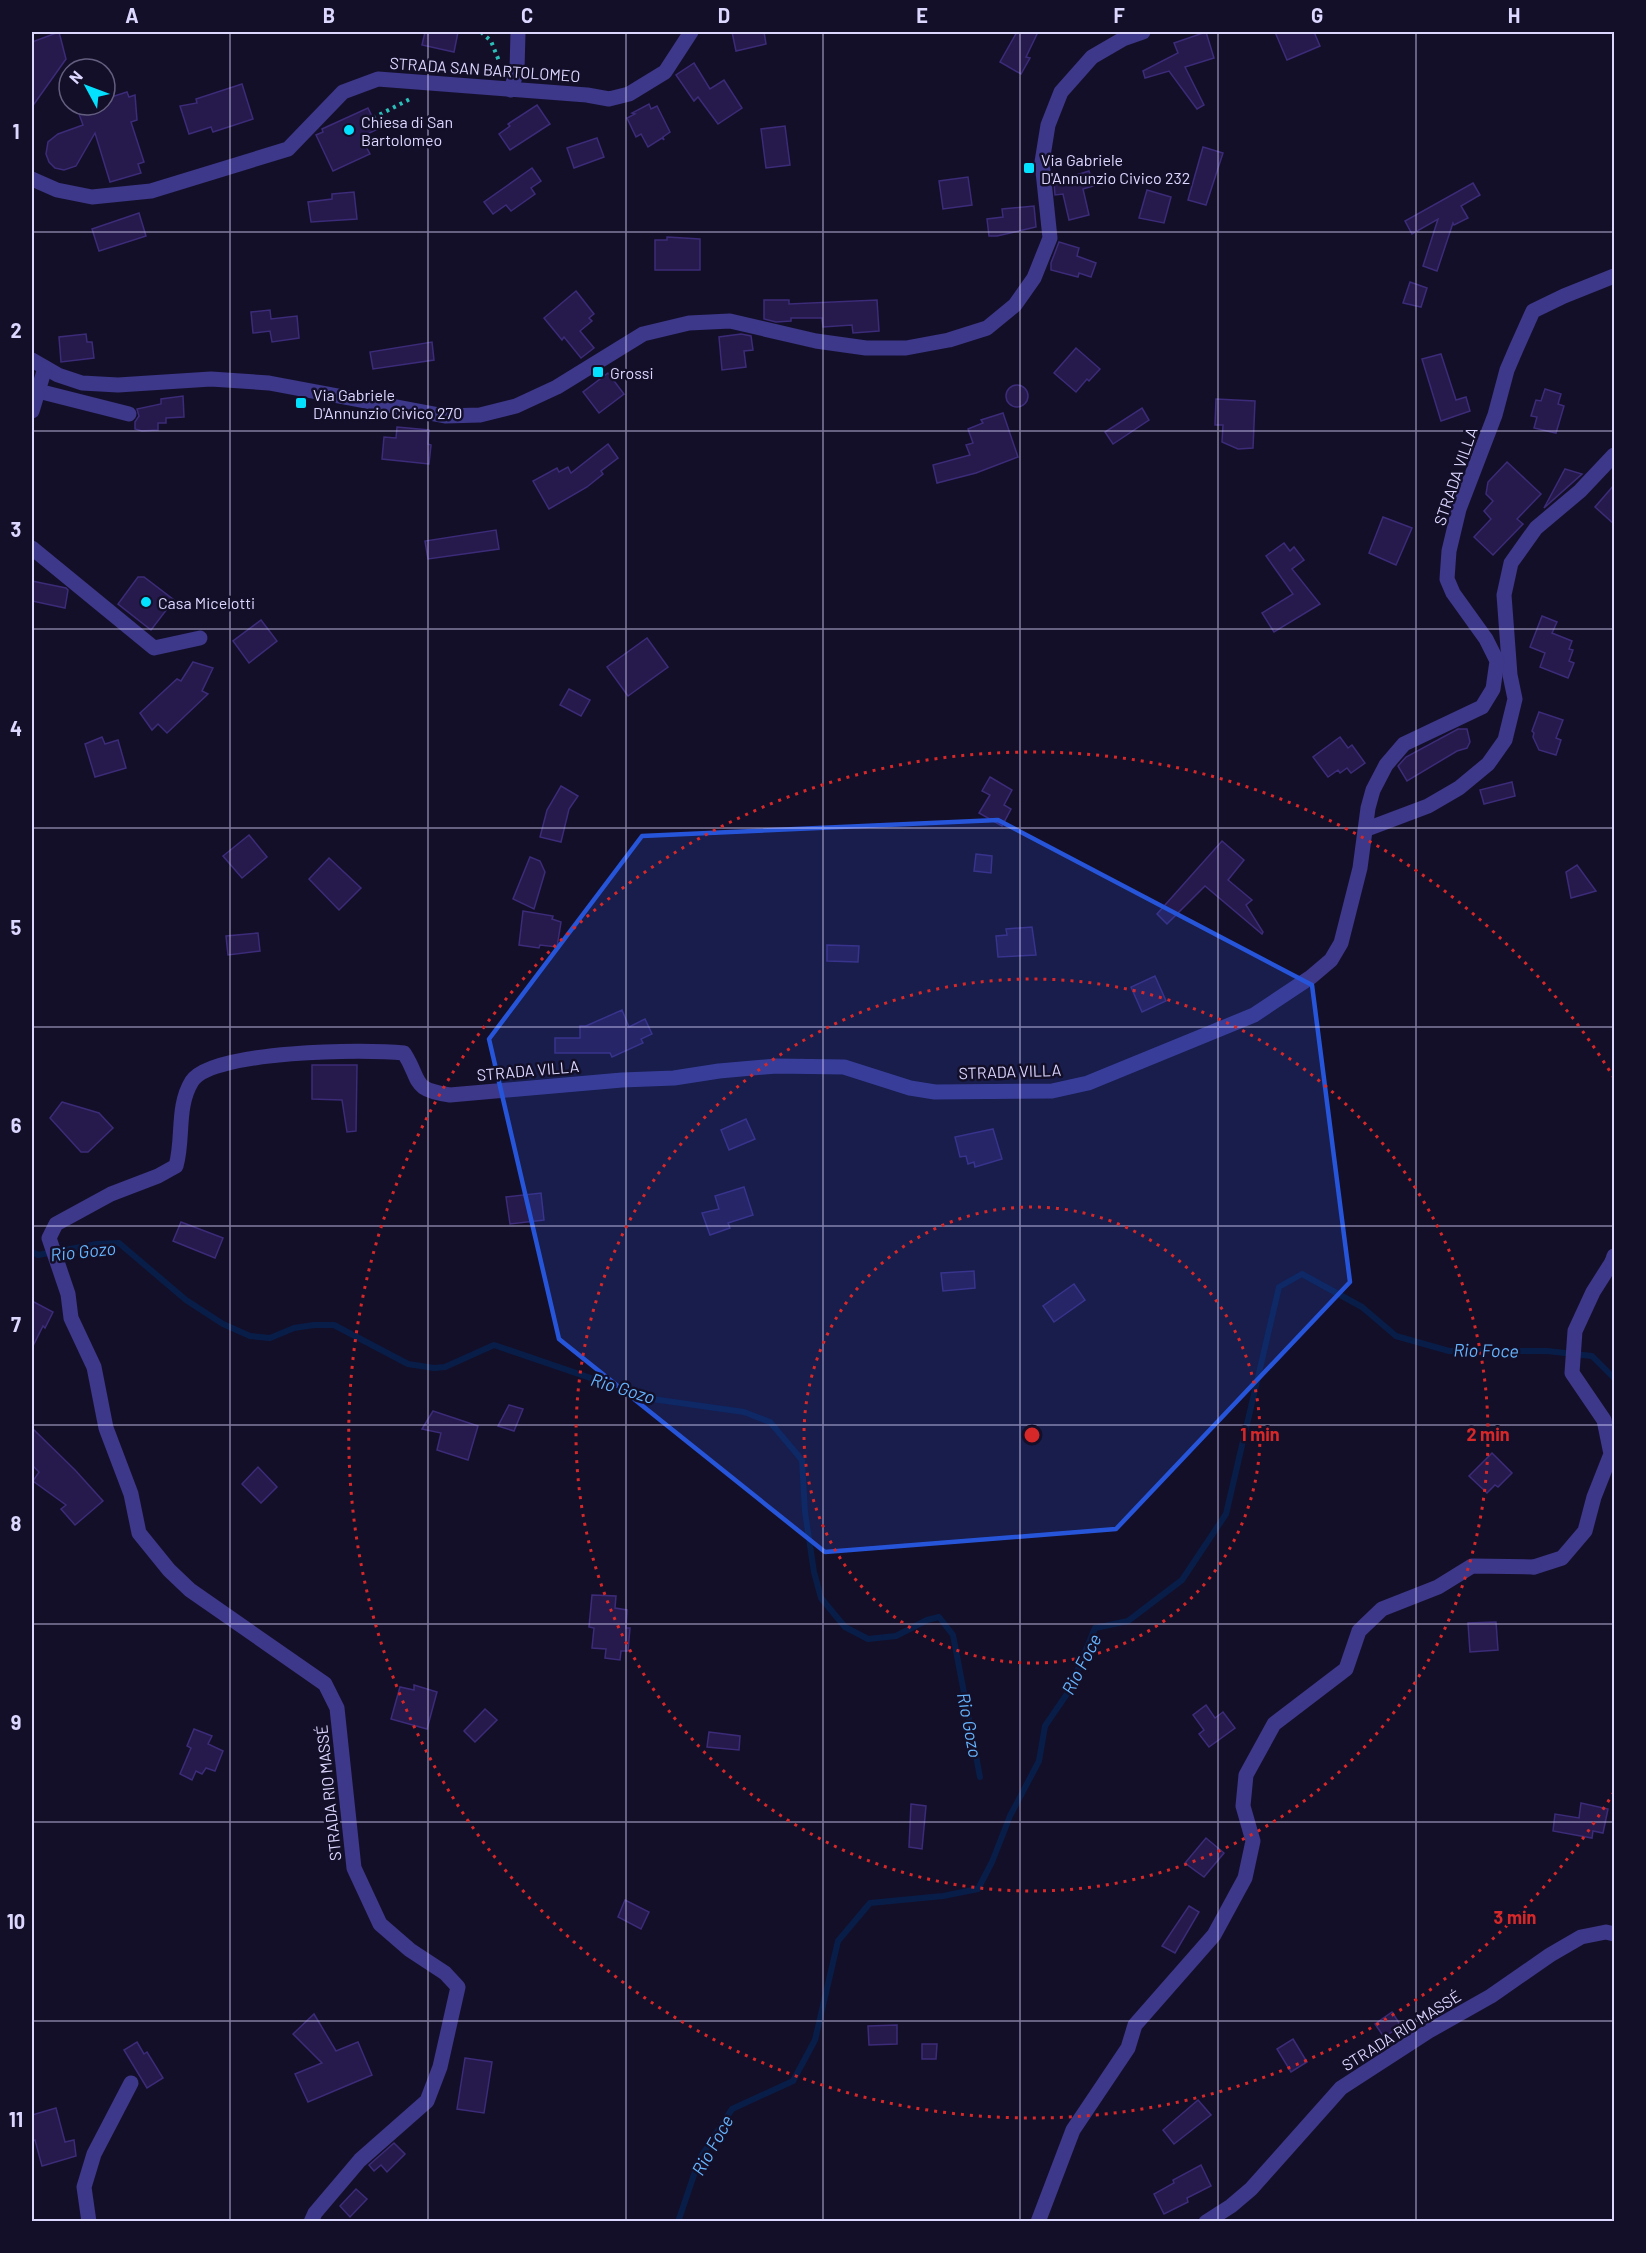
<svg xmlns="http://www.w3.org/2000/svg" width="1646" height="2253" viewBox="0 0 1646 2253" font-family="Barlow,sans-serif">
	<rect width="100%" height="100%" fill="#140f29"/>
	<g fill="none" stroke-linecap="round" stroke-linejoin="round">
		<!-- stream -->
		<g stroke="#081e49" stroke-width="6">
			<path d="M32,1252l6,3 59,-11 22,-1 67,57 37,24 27,12 20,2 24,-10 20,-3h20l74,39 26,4 11,-1 49,-22 158,54 92,13 26,10 32,38 3,52 9,60 7,26 24,29 23,12 28,-3 31,-16 12,-3 14,18 27,142"/>
			<path d="M678,2222l21,-62 33,-51 61,-28 22,-41 23,-99 32,-38 73,-7 35,-7 14,-27 18,-46 29,-55 6,-35 24,-35 26,-63 33,-7 54,-41 44,-66 53,-227 23,-13 60,33 34,29 53,15h98l45,5 22,22"/>
		</g>
	</g>
	<!-- building -->
	<g fill="#251a4b" stroke="#3c2b78" stroke-width="1.5">
		<path d="M59,32l7,27 -34,48v-65z"/>
		<path d="M425,32h33l-4,20 -32,-7z"/>
		<path d="M732,32h32l2,12 -30,7z"/>
		<path d="M1017,32h21l-12,25 4,1 -9,16 -21,-12z"/>
		<path d="M1206,32l8,26 -29,9 19,38 -7,4 -28,-38 -24,7 -2,-7 35,-18 -4,-10z"/>
		<path d="M1275,32h39l6,14 -33,14z"/>
		<path d="M694,63l16,26 14,-9 18,28 -24,16 -20,-27 -4,4 -18,-26z"/>
		<path d="M242,84l11,35 -40,13 -2,-5 -22,7 -9,-28 17,-3 -1,-4z"/>
		<path d="M127,92l2,5 6,-2 2,25 -6,2 13,40 -6,2 3,9 -31,9 -15,-49 -19,33 -12,4 -9,-2 -6,-6 -3,-8 2,-12 10,-8 25,-9 -5,-14 19,-6h8v-6z"/>
		<path d="M649,104l2,5 6,-3 13,26 -7,5 1,3 -2,-2 -14,9 -7,-13 -5,3 -9,-19 8,-4 -3,-1z"/>
		<path d="M537,105l13,19 -40,26 -11,-16 11,-8 -2,-2z"/>
		<path d="M368,108l10,21 -17,8 9,17 -37,17 -17,-36 7,-3 -1,-3z"/>
		<path d="M785,126l5,39 -24,3 -5,-39z"/>
		<path d="M597,138l7,19 -30,11 -7,-20z"/>
		<path d="M1203,147l20,6 -17,52 -18,-5z"/>
		<path d="M532,168l9,13 -10,7 4,6 -24,17 -5,-6 -13,9 -9,-12z"/>
		<path d="M1089,171l4,15 -10,3 6,26 -20,5 -6,-26 -8,1 -1,-13z"/>
		<path d="M968,177l4,28 -29,4 -4,-28z"/>
		<path d="M1473,183l7,12 -19,11 7,12 -14,7 -1,-2 -16,48 -14,-5 15,-47 -26,15 -7,-13z"/>
		<path d="M1147,190l24,7 -7,26 -25,-5z"/>
		<path d="M354,192l3,27 -46,3 -3,-20 24,-3v-5z"/>
		<path d="M1034,206l2,21 -39,9h-8l-2,-17 16,-2 -1,-8z"/>
		<path d="M139,213l7,23 -47,15 -7,-22z"/>
		<path d="M667,237l33,2v31h-45v-30h12z"/>
		<path d="M1059,242l20,6 -2,8 19,7 -5,14 -12,-4 -1,4 -27,-7v-7z"/>
		<path d="M1410,282l17,6 -6,19 -18,-4z"/>
		<path d="M576,291l18,23 -5,4 3,3 -12,10 14,17 -13,10 -17,-21 -2,3 -18,-22z"/>
		<path d="M764,300h25v4l88,-4 2,31 -26,2 -1,-8 -29,2 -1,-9h-31v3l-15,1 -12,-3z"/>
		<path d="M270,310l1,9 26,-3 2,22 -27,4 -2,-11 -17,2 -2,-21z"/>
		<path d="M86,334l1,8h5l2,16 -33,4 -2,-25z"/>
		<path d="M741,334l10,2 2,14 -9,1 2,16 -24,3 -3,-33z"/>
		<path d="M432,342l2,18 -61,9 -3,-17z"/>
		<path d="M1076,348l24,21 -11,12 -2,-2 -11,13 -22,-19z"/>
		<path d="M1441,354l15,46 10,-3 4,14 -29,10 -19,-62z"/>
		<path d="M608,373l16,21 -25,19 -16,-21z"/>
		<circle cx="1017" cy="396" r="11"/>
		<path d="M1545,389l16,5 -3,10 6,2 -8,27 -22,-5 3,-11 -6,-1 5,-16 5,1z"/>
		<path d="M183,396l1,21 -18,1v5h-8v7l-16,1 -7,-2v-7l4,-6 -2,-7 24,-5v-5z"/>
		<path d="M1216,399l39,2 -2,47 -15,1 -16,-7 1,-17h-8z"/>
		<path d="M1142,408l7,12 -36,24 -8,-12z"/>
		<path d="M1003,413l15,44 -42,16 -39,10 -4,-18 37,-10 -4,-10 7,-2 -5,-14 15,-6 -2,-3z"/>
		<path d="M397,427l32,3 -1,14 3,1 -2,19 -47,-5 2,-22 12,1z"/>
		<path d="M608,444l10,14 -17,13 2,3 -16,13 -38,22 -16,-28 24,-13 2,4 9,-5 3,6z"/>
		<path d="M1507,462l34,32 -24,25 6,5 -30,31 -19,-18 17,-18 -7,-8 9,-10 -7,-7 2,-12z"/>
		<path d="M1565,469l17,5 -38,34z"/>
		<path d="M1614,485v39l-19,-17z"/>
		<path d="M1383,517l29,11 -16,37 -27,-12z"/>
		<path d="M496,530l3,19 -71,10 -3,-18z"/>
		<path d="M1284,543l6,8 4,-4 10,13 -12,9 28,35 -46,28 -12,-19 31,-19 -27,-38z"/>
		<path d="M138,577h6l30,23 -23,30 -33,-26z"/>
		<path d="M32,581l34,7 2,2 -3,18 -33,-7z"/>
		<path d="M1542,616l15,6 -5,11 20,8 -3,8 4,1 -4,11 5,2 -6,15 -28,-11 5,-14 -15,-6z"/>
		<path d="M261,620l16,21 -28,22 -16,-22z"/>
		<path d="M647,638l21,29 -40,29 -21,-29z"/>
		<path d="M193,662l20,6 -11,23 6,3 -41,39 -9,-9 -6,6 -12,-17 37,-34 4,2z"/>
		<path d="M569,689l21,11 -9,16 -21,-11z"/>
		<path d="M1539,712l24,8 -7,18 5,2 -5,15 -17,-5 -6,-13 1,-4 -2,-2z"/>
		<path d="M1458,729h9l3,13 -3,6 -10,3 -50,30 -9,-15 8,-9z"/>
		<path d="M102,737l3,7 13,-4 8,28 -31,9 -10,-33z"/>
		<path d="M1340,737l8,11 4,-3 13,18 -14,10 -4,-5 -7,5 -2,-3 -10,7 -15,-20z"/>
		<path d="M990,777l22,13 -8,15 7,4 -9,17 -23,-13 11,-18 -8,-4z"/>
		<path d="M1512,782l3,14 -31,8 -4,-14z"/>
		<path d="M561,786l17,10 -9,13 -8,33 -21,-5 7,-27z"/>
		<path d="M249,835l18,22 -25,21 -19,-22z"/>
		<path d="M1222,841l22,19 -16,20 24,20 -6,5 17,27 -1,2 -57,-48 -38,38 -10,-10z"/>
		<path d="M976,854l16,2 -1,17 -17,-2z"/>
		<path d="M530,857l10,4 5,11 -11,37 -21,-10z"/>
		<path d="M329,858l32,30 -22,22 -30,-31z"/>
		<path d="M1577,865l19,26 -25,7 -5,-26z"/>
		<path d="M523,911l30,5 -1,3 9,3 -4,25 -17,-2 -1,3 -20,-3z"/>
		<path d="M1032,927l4,28 -38,2 -2,-21 11,-1 -1,-6z"/>
		<path d="M258,933l2,18 -32,4 -2,-19z"/>
		<path d="M827,945l32,1 -1,16 -31,-1z"/>
		<path d="M1155,976l11,25 -24,11 -11,-25z"/>
		<path d="M622,1010l7,17 16,-8 7,15 -11,5 2,4 -31,14 -2,-4h-55v-15h25v-12h6z"/>
		<path d="M312,1065h45l-1,66 -9,1 -5,-32 -30,-1z"/>
		<path d="M62,1102l37,11 14,15 -25,24h-7l-31,-34z"/>
		<path d="M746,1119l9,20 -26,11 -8,-20z"/>
		<path d="M993,1129l9,30 -27,8 -1,-5 -6,2 -2,-8 -6,1 -5,-20z"/>
		<path d="M744,1187l9,28 -25,8 2,5 -20,7 -8,-22 17,-4 -4,-13z"/>
		<path d="M541,1193l3,27 -34,4 -4,-27z"/>
		<path d="M181,1222l42,16 -8,20 -42,-17z"/>
		<path d="M974,1271l1,17 -32,3 -2,-18z"/>
		<path d="M1074,1284l11,16 -31,22 -11,-16z"/>
		<path d="M32,1301l21,11 -8,16 -2,-2 -11,22z"/>
		<path d="M509,1405l14,4 -9,22 -16,-5z"/>
		<path d="M433,1411l45,15 -10,34 -31,-10 4,-17 -19,-4z"/>
		<path d="M32,1428l43,42 28,31 -28,24 -14,-16 5,-4 -33,-24 6,-9 -7,-7z"/>
		<path d="M1492,1453l20,20 -14,14 -3,-2 -8,8 -18,-17z"/>
		<path d="M258,1467l19,20 -16,16 -19,-19z"/>
		<path d="M592,1595l24,1 -1,12 12,2 -1,18h4l-2,23h-7l-1,9 -15,-2 1,-9 -14,-1 2,-20 -5,-1z"/>
		<path d="M1496,1622l2,28 -28,2 -2,-29z"/>
		<path d="M414,1685l23,7 -10,37 -36,-10 9,-32 14,3z"/>
		<path d="M1206,1705l9,13 8,-6 12,16 -26,19 -10,-13 5,-4 -11,-15z"/>
		<path d="M485,1709l12,11 -22,22 -11,-11z"/>
		<path d="M194,1729l18,7 -4,8 15,7 -8,20 -9,-3 -4,6 -6,-3 -4,9 -12,-6 11,-26 -4,-2z"/>
		<path d="M709,1732l31,4 -1,14 -32,-3z"/>
		<path d="M1581,1803l27,6 -5,24 -10,-2 -1,7 -39,-7 2,-17 24,4z"/>
		<path d="M911,1804l15,2 -4,43 -13,-2z"/>
		<path d="M1206,1838l18,15 -20,24 -19,-14z"/>
		<path d="M625,1900l24,12 -8,17 -23,-12z"/>
		<path d="M1189,1906l10,6 -24,41 -13,-7z"/>
		<path d="M1392,2012l9,14 -17,11 -9,-13z"/>
		<path d="M314,2014l22,37 22,-9 14,33 -64,27 -13,-28 27,-11 -29,-29z"/>
		<path d="M897,2025v19l-28,1 -1,-19z"/>
		<path d="M1293,2039l14,23 -16,10 -14,-23z"/>
		<path d="M137,2042l7,12 3,-2 16,26 -16,10 -23,-38z"/>
		<path d="M922,2044h15l-1,15h-14z"/>
		<path d="M465,2058l27,4 -8,51 -27,-4z"/>
		<path d="M1198,2100l13,15 -37,29 -11,-14z"/>
		<path d="M56,2108l9,34 9,-2 2,16 -34,10 -7,-26 -3,1v-26z"/>
		<path d="M394,2143l11,11 -18,18 -6,-7 -7,6 -5,-6z"/>
		<path d="M1201,2165l10,21 -24,12 1,4 -24,12 -10,-20 20,-11 -1,-3z"/>
		<path d="M356,2189l11,10 -17,18 -10,-11z"/>
	</g>
	<g fill="none" stroke-linecap="round" stroke-linejoin="round">
		<!-- path -->
		<g stroke="#2bbfb9" stroke-width="4" stroke-dasharray="3 4.5" stroke-linecap="butt">
			<path d="M481,32l10,9 8,20"/>
			<path d="M373,118l37,-19"/>
		</g>
		<!-- pedestrian -->
		<path stroke="#3d388a" stroke-width="15" d="M1534,1567l28,-9 23,-27 9,-34 17,-43 -7,-34 -32,-47 3,-42 18,-39 19,-30"/>
		<!-- minor -->
		<g stroke="#3d388a" stroke-width="15">
			<path d="M511,90l6,-20 1,-38"/>
			<path d="M32,179l25,11 35,7 59,-6 137,-42 55,-57 35,-13 209,16 22,4 20,-5 36,-22 26,-40"/>
			<path d="M32,360l26,15 24,8 36,2 93,-6 58,4 176,33 35,-1 36,-9 41,-19 86,-53 46,-11 41,-2 86,20 50,7h40l43,-8 38,-12 28,-23 19,-27 16,-40 -8,-76 6,-37 13,-33 31,-35 31,-18 20,-7"/>
			<path d="M38,391l91,23"/>
			<path d="M32,411l13,-43"/>
			<path d="M32,548l122,100 46,-10"/>
			<path d="M1367,829l61,-23 31,-18 29,-24 17,-24 10,-41 -5,-24 -6,-80 7,-32 25,-35 44,-37 34,-36"/>
			<path d="M1612,1262l2,-6"/>
			<path d="M89,2222l-5,-35 10,-33 37,-71"/>
			<path d="M311,2222l4,-9 45,-53 67,-59 13,-34 18,-80 -13,-14 -35,-23 -30,-26 -26,-56 -17,-160 -12,-24 -135,-94 -21,-20 -30,-37 -8,-39 -25,-66 -12,-61 -23,-49 -3,-24 -19,-56 7,-14 55,-30 47,-18 18,-10c8,-28 0,-59 16,-85 20,-31 175,-32 212,-28 18,28 6,36 46,42l172,-15 52,-2 45,-7 57,-5 68,1 66,21 25,4 117,-1 36,-8 166,-68 57,-38 20,-17 10,-17 19,-75 8,-60 5,-18 13,-25 18,-21 78,-37 11,-18 4,-28 -11,-22 -33,-46 -6,-14 2,-28 10,-42 36,-94 12,-45 9,-21 17,-38 31,-15 50,-20"/>
			<path d="M1038,2222l35,-92 55,-82 7,-23 79,-90 31,-57 8,-37 -10,-35 3,-31 28,-51 72,-55 13,-38 23,-22 56,-22 34,-21 62,1"/>
			<path d="M1206,2222l25,-16 20,-17 90,-101 88,-57 62,-35 59,-41 31,-18 25,-5 8,2"/>
		</g>
	</g>
	<!-- marked area -->
	<path fill="#2755da" fill-opacity="0.2" stroke="#2755da" stroke-width="4.5" stroke-linejoin="round" d="M998,820l314,165 38,297 -234,247 -291,23 -266,-213 -70,-300 153,-203z"/>
	<!-- grid -->
	<path fill="none" stroke="#dcd7ff" stroke-width="1.5" stroke-opacity="0.55" d="M230,32v2190M428,32v2190M626,32v2190M823,32v2190M1020,32v2190M1218,32v2190M1416,32v2190M32,232h1582M32,431h1582M32,629h1582M32,828h1582M32,1027h1582M32,1226h1582M32,1425h1582M32,1624h1582M32,1822h1582M32,2021h1582"/>
	<!-- distance rings -->
	<g fill="none" stroke="#d62828" stroke-width="3" stroke-dasharray="3 6">
		<circle cx="1032" cy="1435" r="228"/>
		<circle cx="1032" cy="1435" r="456"/>
		<path d="M1614 1792A683 683 0 1 1 1614 1078"/>
	</g>
	<!-- markers -->
	<g fill="#03e1ff" stroke="#140f29" stroke-width="2">
		<circle cx="349" cy="130" r="6"/>
		<rect x="1023" y="162" width="12" height="12" rx="3"/>
		<rect x="592" y="366" width="12" height="12" rx="3"/>
		<rect x="295" y="397" width="12" height="12" rx="3"/>
		<circle cx="146" cy="602" r="6"/>
	</g>
	<g text-anchor="middle" dominant-baseline="central" stroke-width="5" stroke-linejoin="round" paint-order="stroke">
		<!-- street labels -->
		<g font-size="16" fill="#dcd7ff" stroke="#140f29">
			<text transform="translate(485 69) rotate(4)">STRADA SAN BARTOLOMEO</text>
			<text transform="translate(1455 476) rotate(-71)">STRADA VILLA</text>
			<text transform="translate(528 1070) rotate(-5)">STRADA VILLA</text>
			<text transform="translate(1010 1071) rotate(-2)">STRADA VILLA</text>
			<text transform="translate(328 1793) rotate(-96)">STRADA RIO MASSÉ</text>
			<text transform="translate(1401 2030) rotate(-32)">STRADA RIO MASSÉ</text>
		</g>
		<!-- poi labels -->
		<g font-size="16" fill="#dcd7ff" stroke="#140f29" text-anchor="start">
			<text x="361" y="121">Chiesa di San<tspan x="361" dy="18">Bartolomeo</tspan></text>
			<text x="1041" y="159">Via Gabriele<tspan x="1041" dy="18">D'Annunzio Civico 232</tspan></text>
			<text x="610" y="372">Grossi</text>
			<text x="313" y="394">Via Gabriele<tspan x="313" dy="18">D'Annunzio Civico 270</tspan></text>
			<text x="158" y="602">Casa Micelotti</text>
		</g>
		<!-- water labels -->
		<g font-size="18" font-style="italic" fill="#65b5ff" stroke="#140f29">
			<text transform="translate(83 1251) rotate(-6)">Rio Gozo</text>
			<text transform="translate(1486 1350) rotate(1)">Rio Foce</text>
			<text transform="translate(623 1388) rotate(17)">Rio Gozo</text>
			<text transform="translate(1081 1664) rotate(-63)">Rio Foce</text>
			<text transform="translate(970 1725) rotate(79)">Rio Gozo</text>
			<text transform="translate(712 2145) rotate(-61)">Rio Foce</text>
		</g>
	</g>
	<circle cx="1032" cy="1435" r="9" fill="#d62828" stroke="#140f29" stroke-width="3"/>
	<g font-size="18" text-anchor="middle" font-weight="bold" fill="#d62828" stroke="#140f29" stroke-width="5" stroke-linejoin="round" paint-order="stroke">
		<text x="1260" y="1441">1 min</text>
		<text x="1488" y="1441">2 min</text>
		<text x="1515" y="1924">3 min</text>
	</g>
	<!-- border -->
	<rect width="1646" height="2253" fill="none" stroke="#140f29" stroke-width="66"/>
	<!-- north arrow -->
	<g transform="translate(87 87) rotate(311)"><circle r="28" fill="#140f29" stroke="#645f7f" stroke-width="1.5"/>
	<path d="M0-4.5L10 22L0 15L-10 22Z" fill="#03e1ff"/>
	<text y="-9" font-size="16" font-weight="bold" text-anchor="middle" fill="#dcd7ff">N</text>
	</g>
	<rect x="33" y="33" width="1580" height="2187" fill="none" stroke="#dcd7ff" stroke-width="2"/>
	<g font-size="20" text-anchor="middle" font-weight="bold" fill="#dcd7ff">
		<text x="132" y="23">A</text>
		<text x="329" y="23">B</text>
		<text x="527" y="23">C</text>
		<text x="724" y="23">D</text>
		<text x="922" y="23">E</text>
		<text x="1119" y="23">F</text>
		<text x="1317" y="23">G</text>
		<text x="1514" y="23">H</text>
		<text x="16" y="139">1</text>
		<text x="16" y="338">2</text>
		<text x="16" y="537">3</text>
		<text x="16" y="736">4</text>
		<text x="16" y="935">5</text>
		<text x="16" y="1133">6</text>
		<text x="16" y="1332">7</text>
		<text x="16" y="1531">8</text>
		<text x="16" y="1730">9</text>
		<text x="16" y="1929">10</text>
		<text x="16" y="2127">11</text>
	</g>
</svg>
